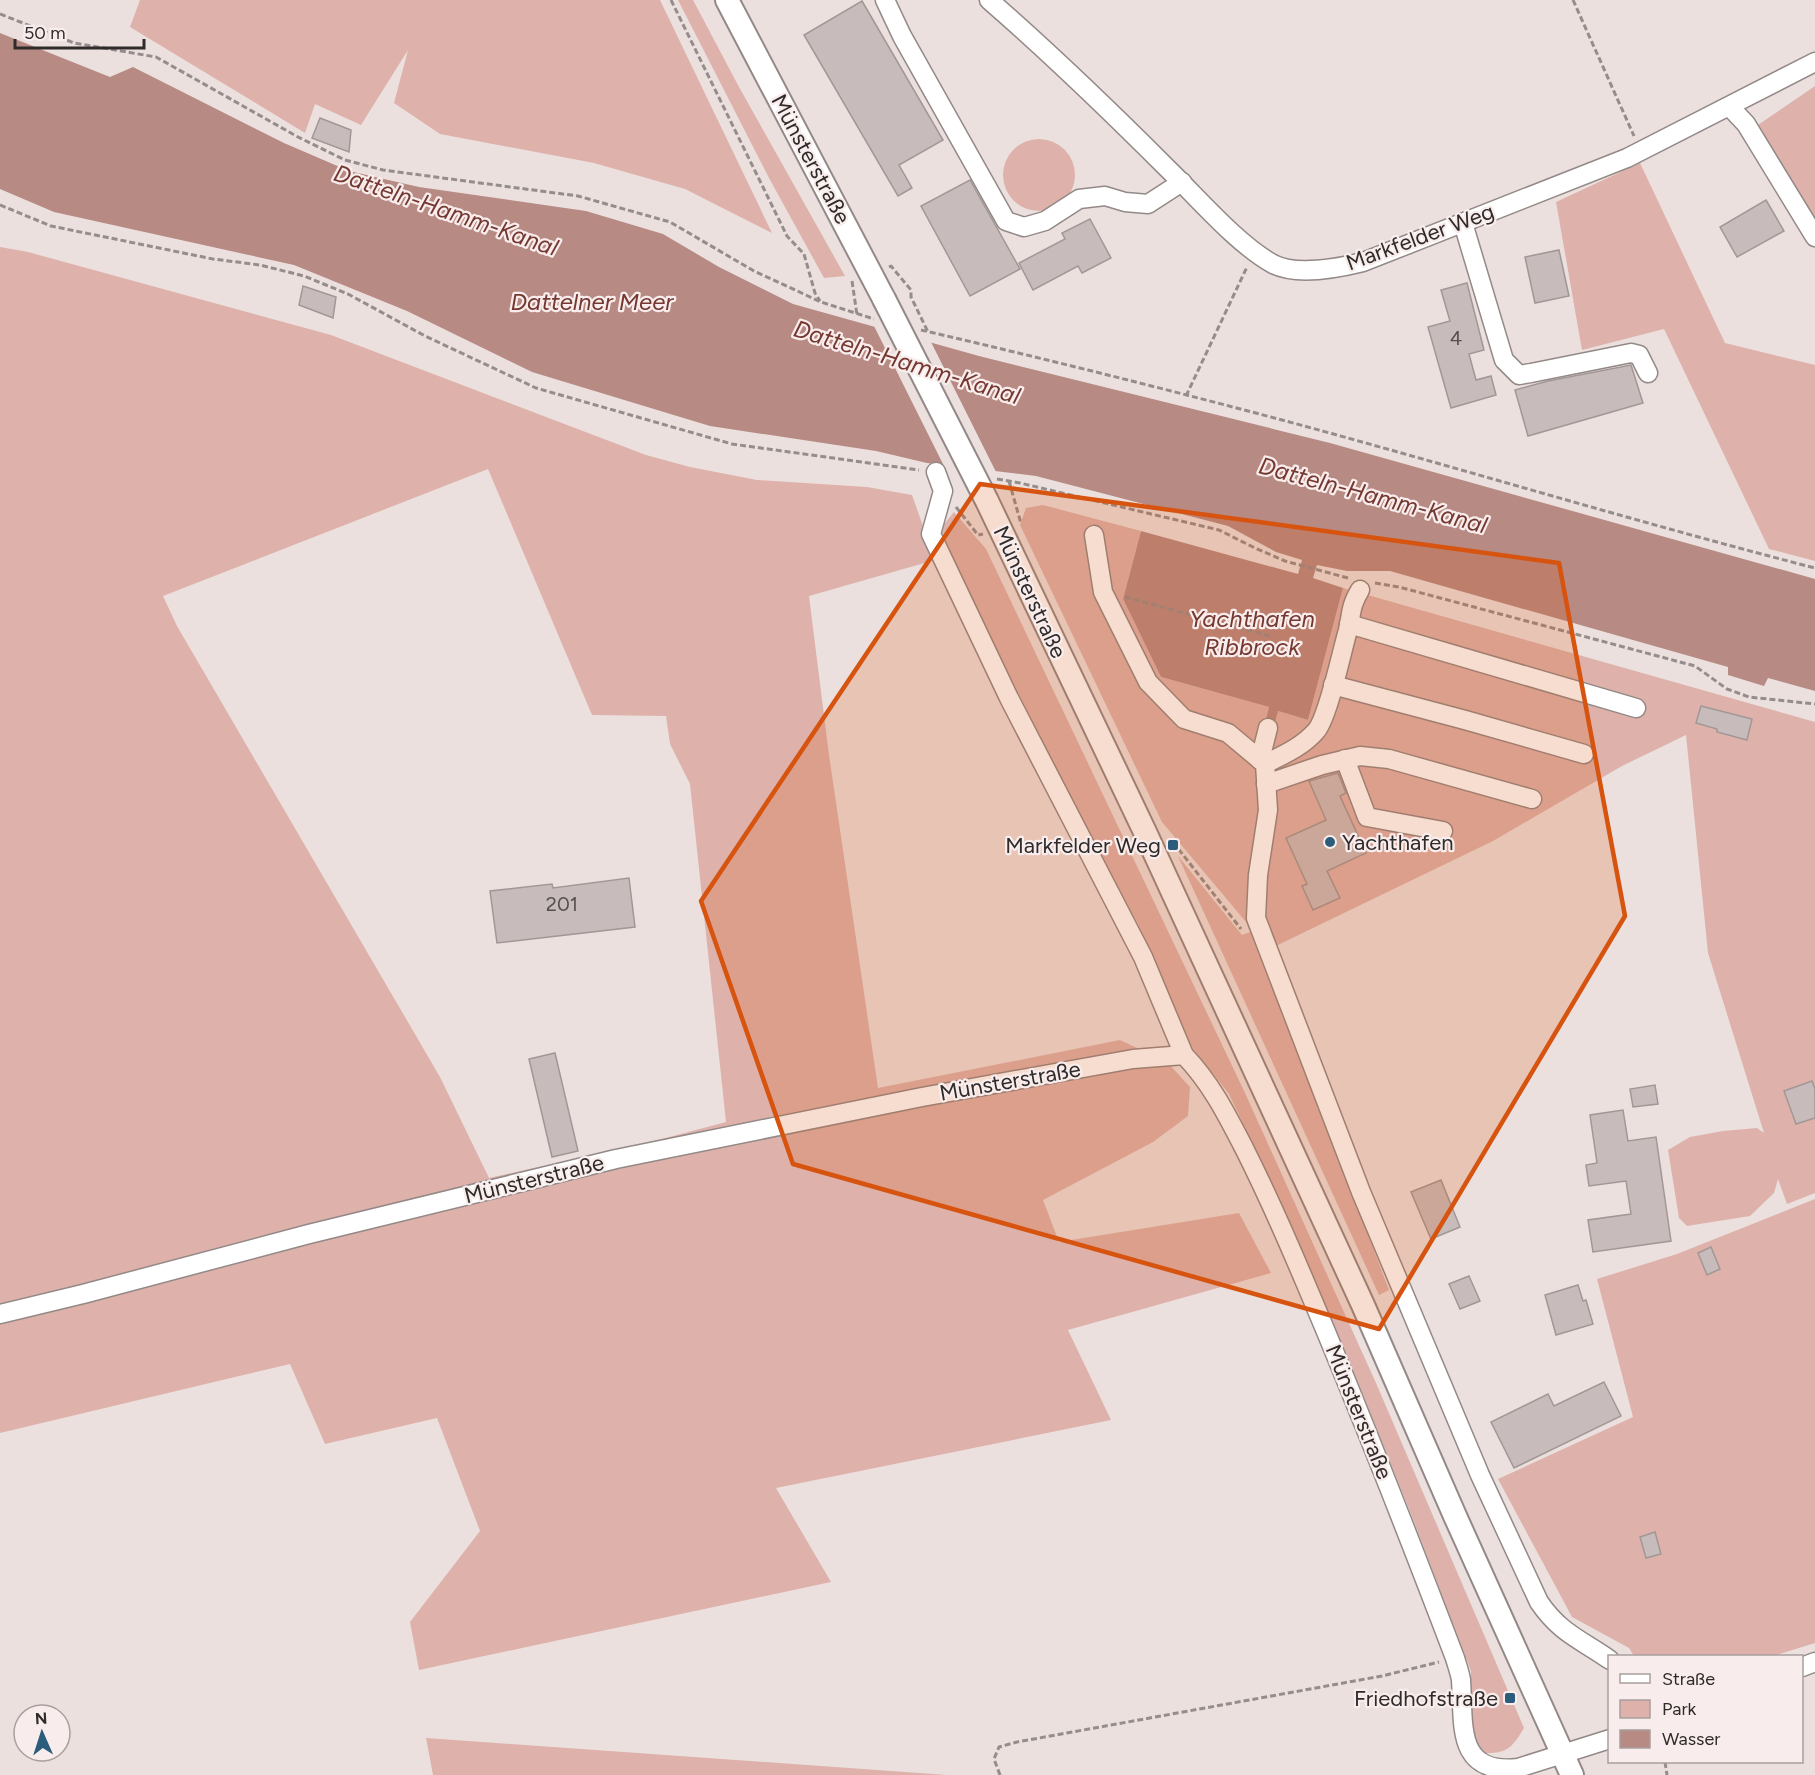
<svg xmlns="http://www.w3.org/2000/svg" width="1815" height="1775" viewBox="0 0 1815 1775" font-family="Figtree,sans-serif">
	<rect width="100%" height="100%" fill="#ebe0de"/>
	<!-- green -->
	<g fill="#deb2ab" fill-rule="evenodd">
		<path d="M140,0h520l112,233 -87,-44 -91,-26 -154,-29 -46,-31 14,-53 -47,75 -46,-21 -10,29 -175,-106z"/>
		<path d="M678,0h15l46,87 106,189 -21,2 -55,-100z"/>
		<path d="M1815,86v150l-63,-107z"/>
		<circle cx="1039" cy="175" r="36"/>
		<path d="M1640,163l85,180 90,22v196l-46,-12 -105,-220 -82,21 -26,-148z"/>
		<path d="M0,247l28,5 303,83 315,120 44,12 67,13 110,7 45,8 23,65 -126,36 20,159 49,333 242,-48 47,22 23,25 -2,29 -35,26 -110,58 16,42 180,-29 32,60 -203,57 43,90 -335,68 55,94 -412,88 -9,-48 70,-91 -43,-113 -112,26 -35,-80 -290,69zM488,469l104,246 74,1 4,28 20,40 36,338 -68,18 -169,38 -49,-101 -263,-451 -14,-30z"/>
		<path d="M1043,505l98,26 -18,68 38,78 108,30 -5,20 14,-16 30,9 35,-132 472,134v471l-28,11 -9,-25 -4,14 -24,23 -63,10 -8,-8 -11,-68 22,-13 33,-6 34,-3 7,5 -56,-180 -22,-218 -64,31 -129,75 -232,112 128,337 -10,5 -201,-439 64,79 8,-3 -4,-10 -84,-100 -142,-297 6,-17z"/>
		<path d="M954,512l32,37 259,544 131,290 148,345c-12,20 -17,26 -41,25l-11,-15 -2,-20 1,-47 -60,-157 -61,-151 -68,-157 -53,-112 -39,-49 -52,-121 -45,-81 -147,-295 -5,-20z"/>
		<path d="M1815,1199v444l-42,13h-139l-5,-8 -57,-31 -74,-138 135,-62 -36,-138 80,-25z"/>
		<path d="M426,1738l521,37h-514z"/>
	</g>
	<!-- water -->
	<path fill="#b78a83" d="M0,33l110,44 23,-10 151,76 65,28 70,16 167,24 77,23 56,33 74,37 186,52 351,87 485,136v112l-47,-13 -4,8 -36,-11v-8l-338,-96h-43l-30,-6 -4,13 30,10 -35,132 -30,-9 -5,18 -9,-2 5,-20 -108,-30 -38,-78 18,-68 157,43 4,-14 -26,-8 -48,-26 -192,-50 -109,-13 -51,-12 -166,-25 -178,-54 -125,-61 -113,-46 -240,-53 -54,-23z"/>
	<!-- pier -->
	<path fill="#ebe0de" d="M872,322l57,16 68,136 -52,-6z"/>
	<!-- building -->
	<g fill="#c7bcbb" stroke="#a19795" stroke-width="1.5">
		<path d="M862,1l81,139 -44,25 13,23 -14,8 -94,-161z"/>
		<path d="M320,118l31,12 -2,22 -37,-14z"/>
		<path d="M970,180l50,89 -50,27 -49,-90z"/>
		<path d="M1766,200l18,31 -47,26 -17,-30z"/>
		<path d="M1090,219l21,39 -29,15 -4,-7 -45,24 -14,-27 46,-24 -3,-6z"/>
		<path d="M1559,250l10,46 -34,7 -10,-46z"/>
		<path d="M1467,283l17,67 -15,4 7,26 15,-4 5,19 -45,13 -23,-81 22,-6 -9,-31z"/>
		<path d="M303,286l33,11 -3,21 -34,-13z"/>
		<path d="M1631,365l12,38 -115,33 -13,-46 33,-9z"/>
		<path d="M1701,706l51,13 -5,21 -30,-8v-3l-21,-6z"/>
		<path d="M1338,773l8,20 -6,3 26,57 -39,18 13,27 -27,12 -11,-24 5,-2 -21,-46 40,-18 -17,-39z"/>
		<path d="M629,878l6,49 -138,16 -7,-52 62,-7 1,4z"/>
		<path d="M555,1053l23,98 -26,6 -23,-98z"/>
		<path d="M1812,1081l3,8v29l-19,6 -12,-33z"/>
		<path d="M1655,1085l3,19 -25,3 -3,-18z"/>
		<path d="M1623,1110l5,31 28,-4 15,104 -78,11 -5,-32 43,-6 -5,-33 -37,5 -3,-21 11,-2 -7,-48z"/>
		<path d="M1441,1180l19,47 -29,12 -20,-47z"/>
		<path d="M1711,1247l9,22 -13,6 -9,-22z"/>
		<path d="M1469,1276l11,25 -20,8 -11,-25z"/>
		<path d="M1578,1285l5,16 3,-1 7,24 -37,11 -11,-40z"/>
		<path d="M1604,1382l17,34 -107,52 -23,-46 57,-28 6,12z"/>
		<path d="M1655,1532l6,22 -15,4 -6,-21z"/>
	</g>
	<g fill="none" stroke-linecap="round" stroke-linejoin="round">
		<!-- minor casing -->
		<g stroke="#938987" stroke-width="21">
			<g id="minor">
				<path d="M885,0l17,36 104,185 18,6 21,-6 34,-22 26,-3 20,6 23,2 34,-22"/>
				<path d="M989,0c62,54 121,111 179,169 30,29 69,75 105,95 23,12 66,4 90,-2l264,-104 188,-96"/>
				<path d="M1730,107l16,17 69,113"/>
				<path d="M1463,223l41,137 15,15 12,-2 100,-20 8,2 9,18"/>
				<path d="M936,472l7,19 -12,43 78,164 134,259 41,98"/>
				<path d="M1094,535l9,57 45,90 36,37 44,14 37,31 3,46 -10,65 -2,43 105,274 119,283 59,127c21,31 41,37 71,58"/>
				<path d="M1349,624l287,84"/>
				<path d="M1333,685l132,35 119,34"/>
				<path d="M1345,759l22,58 76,14"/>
				<path d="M1260,760l8,-32"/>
				<path d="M1265,764c18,-9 37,-17 51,-33 12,-13 26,-81 32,-101 4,-18 2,-23 12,-40"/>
				<path d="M1266,784l56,-19 38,-9 29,3 143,40"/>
				<path d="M0,1314l83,-20 226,-60 307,-75 306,-62 211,-38 51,-4c27,28 43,60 61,95 22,44 41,87 60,132 53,124 102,250 150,376 2,7 5,15 6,22 3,44 -6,95 57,88l92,-29"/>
				<path d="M1802,1667l13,-5"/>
			</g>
		</g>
		<!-- major casing -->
		<g stroke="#938987" stroke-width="26">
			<g id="major">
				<path d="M727,0l157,299"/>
				<path d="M987,501l158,331 218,473 92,211 117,259"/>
			</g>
		</g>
		<!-- path -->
		<g stroke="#958d8b" stroke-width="3" stroke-dasharray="6 3" stroke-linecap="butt">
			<path d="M671,0l116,236 17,18 11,39 5,8"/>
			<path d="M1573,0l61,136"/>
			<path d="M0,14l74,29 82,14 142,80 47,23 38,10 195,26 92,26 84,49 67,31 53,17"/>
			<path d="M0,205l51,21 162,33 47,6 44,11 44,18 77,42 111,52 196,56 187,26"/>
			<path d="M889,267l2,-1 20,24v7l17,35"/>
			<path d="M852,281l5,34"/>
			<path d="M921,330c121,28 241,58 361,90 178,48 354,102 533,148"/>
			<path d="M1186,396l61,-129"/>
			<path d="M997,479l23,4 199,47 36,18 30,13 63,17"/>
			<path d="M1009,481l11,39 -3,1"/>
			<path d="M956,507l22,28 5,-1"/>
			<path d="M1375,583l24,4 296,79 32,23 22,8 66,7"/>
			<path d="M1125,597l145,39"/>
			<path d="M1173,842l68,87"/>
			<path d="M1665,1762l2,13"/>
			<path d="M1000,1775l-6,-16 5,-12 18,-5 365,-66 57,-14"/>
		</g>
		<!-- minor -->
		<use href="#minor" stroke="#fff" stroke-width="18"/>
		<!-- major -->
		<use href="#major" stroke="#fff" stroke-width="22"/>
		<!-- major-bridge casing -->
		<g stroke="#938987" stroke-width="26" stroke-linecap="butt">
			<path id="major-bridge" d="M884,299l103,202"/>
		</g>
		<!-- major-bridge -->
		<use href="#major-bridge" stroke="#fff" stroke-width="22"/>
	</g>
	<!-- marked area -->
	<path fill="#d6540f" fill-opacity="0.2" stroke="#d6540f" stroke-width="4.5" stroke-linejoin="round" d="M980,484l579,79 66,353 -246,413 -586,-165 -92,-263z"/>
	<!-- markers -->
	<g fill="#2c5c7b" stroke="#f8edec" stroke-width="2">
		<circle cx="1330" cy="842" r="6"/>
		<rect x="1167" y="839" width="12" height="12" rx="3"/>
		<rect x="1504" y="1692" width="12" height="12" rx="3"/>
	</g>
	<g text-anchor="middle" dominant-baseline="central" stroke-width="4.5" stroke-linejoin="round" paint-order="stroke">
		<!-- number labels -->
		<g font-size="20" fill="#554f4e">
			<text x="1456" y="338">4</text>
			<text x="562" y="904">201</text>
		</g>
		<!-- street labels -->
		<g font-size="22" fill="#2f2b2a" stroke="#f8edec">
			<text transform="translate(811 159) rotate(62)">Münsterstraße</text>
			<text transform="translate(1420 237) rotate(-20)">Markfelder Weg</text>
			<text transform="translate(1030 592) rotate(65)">Münsterstraße</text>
			<text transform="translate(1010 1081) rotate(-10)">Münsterstraße</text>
			<text transform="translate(534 1179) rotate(-14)">Münsterstraße</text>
			<text transform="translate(1359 1412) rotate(68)">Münsterstraße</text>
		</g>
		<!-- poi labels -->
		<g font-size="22" fill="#2f2b2a" stroke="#f8edec" text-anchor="end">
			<text x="1342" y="842" text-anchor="start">Yachthafen</text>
			<text x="1161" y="845">Markfelder Weg</text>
			<text x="1498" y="1698">Friedhofstraße</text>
		</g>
		<!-- water labels -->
		<g font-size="24" font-style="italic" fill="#743830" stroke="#f8edec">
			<text transform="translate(446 210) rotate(19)">Datteln-Hamm-Kanal</text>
			<text x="592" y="301">Dattelner Meer</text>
			<text transform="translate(907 362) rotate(17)">Datteln-Hamm-Kanal</text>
			<text transform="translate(1373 495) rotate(15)">Datteln-Hamm-Kanal</text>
			<text x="1252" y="618">Yachthafen<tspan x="1252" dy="28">Ribbrock</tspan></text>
		</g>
	</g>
	<!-- legend -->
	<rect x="1608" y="1655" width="195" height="108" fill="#f8edec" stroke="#a89f9e" stroke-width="1.5"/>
	<rect x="1620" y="1674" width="30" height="9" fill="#ffffff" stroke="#a89f9e" stroke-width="1.5"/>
	<text x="1662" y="1685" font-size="18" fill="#2f2b2a">Straße</text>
	<rect x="1620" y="1700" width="30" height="18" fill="#deb2ab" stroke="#a89f9e" stroke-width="1.5"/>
	<text x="1662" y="1715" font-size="18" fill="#2f2b2a">Park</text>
	<rect x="1620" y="1730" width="30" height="18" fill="#b78a83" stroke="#a89f9e" stroke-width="1.5"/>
	<text x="1662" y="1745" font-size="18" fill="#2f2b2a">Wasser</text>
	<!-- north arrow -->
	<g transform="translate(42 1733) rotate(357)"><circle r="28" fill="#f8edec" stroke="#a89f9e" stroke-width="1.5"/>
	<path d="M0-4.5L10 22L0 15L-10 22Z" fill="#2c5c7b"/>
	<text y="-9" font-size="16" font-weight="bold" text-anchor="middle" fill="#2f2b2a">N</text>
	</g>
	<!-- scale -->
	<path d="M15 39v9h129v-9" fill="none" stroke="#2f2b2a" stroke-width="3"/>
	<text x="24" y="39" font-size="18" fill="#2f2b2a" stroke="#f8edec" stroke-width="4.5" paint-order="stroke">50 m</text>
</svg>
